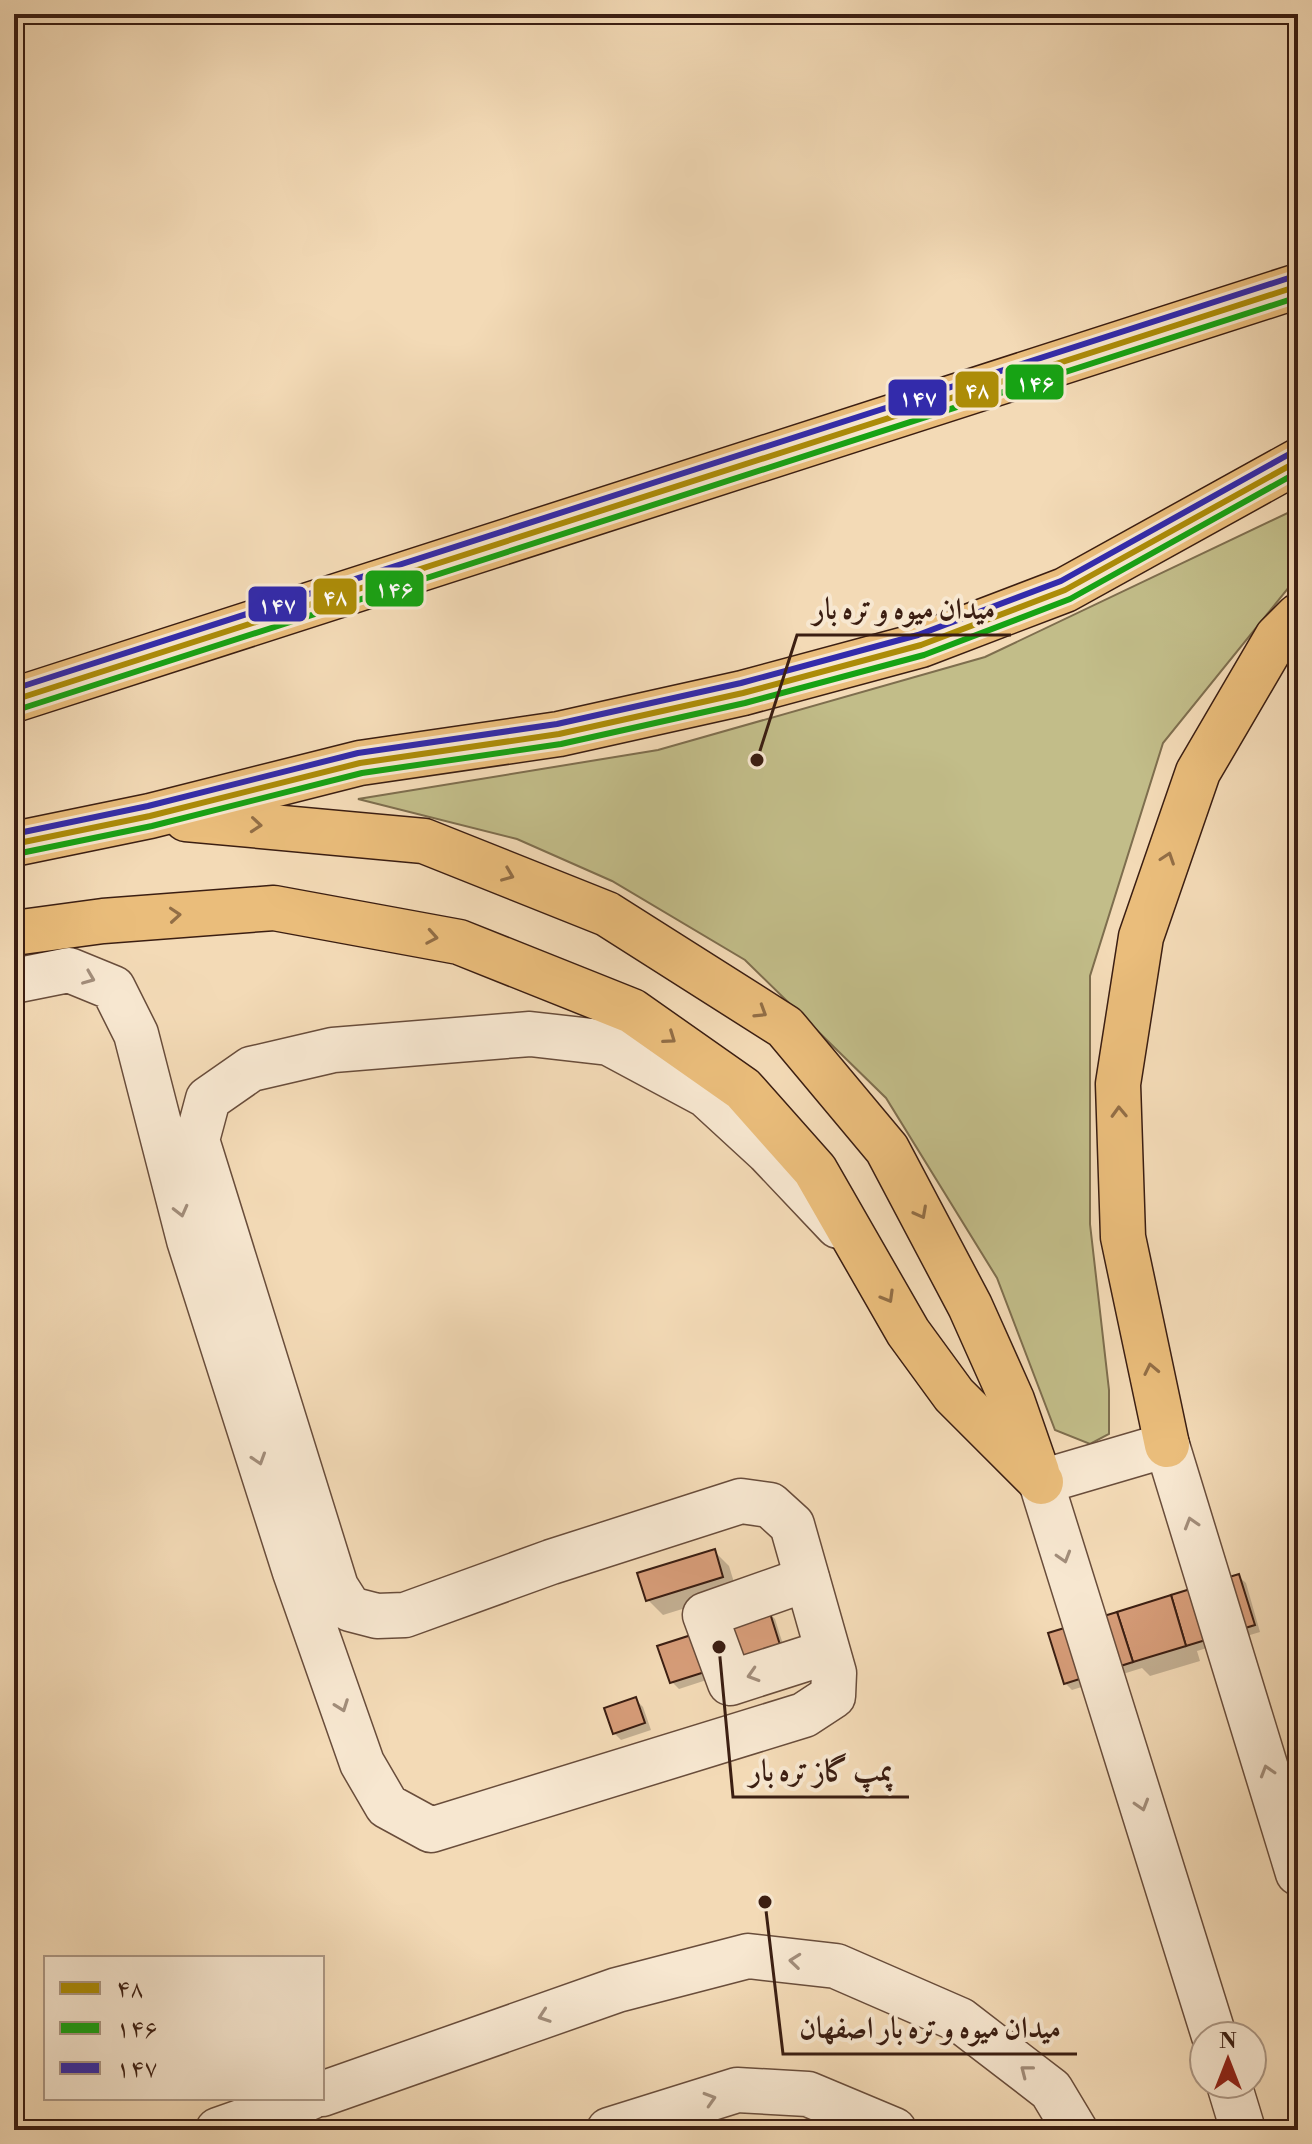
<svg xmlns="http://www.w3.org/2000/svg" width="1312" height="2144" viewBox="0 0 1312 2144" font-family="'Libre Bodoni',Amiri,serif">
	<rect width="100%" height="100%" fill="#f3dab6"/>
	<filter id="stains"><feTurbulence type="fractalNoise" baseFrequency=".0025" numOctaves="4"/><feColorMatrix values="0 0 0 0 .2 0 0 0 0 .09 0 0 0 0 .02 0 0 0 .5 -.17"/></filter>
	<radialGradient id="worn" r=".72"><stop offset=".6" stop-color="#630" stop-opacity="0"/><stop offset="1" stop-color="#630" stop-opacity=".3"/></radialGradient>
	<!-- green -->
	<path fill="#c2bd89" stroke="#7e6e4e" stroke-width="2" d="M1298,508v68l-135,167 -73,233v248l19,166v44l-19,10 -35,-14 -58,-152 -111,-180 -141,-138 -133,-79 -95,-42 -159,-40 300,-49 327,-93z"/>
	<!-- shadow -->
	<g fill="#0003">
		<path d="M714,1551l15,15 8,26 -74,23 -15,-15z"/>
		<path d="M1238,1576l8,7 14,49 -63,19 3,10 -50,15 -8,-8 -70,22 -7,-7z"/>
		<path d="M768,1612l7,7 11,35 -107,35 -7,-7z"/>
		<path d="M636,1700l7,7 8,23 -30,10 -7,-7z"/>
	</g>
	<!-- building -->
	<g fill="#d69c78" stroke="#3b1e12" stroke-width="2">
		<path d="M715,1549l8,28 -77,24 -9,-28z"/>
		<path d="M1239,1574l16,51 -69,21 -15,-51z"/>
		<path d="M1171,1595l15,51 -53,16 -16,-50z"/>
		<path d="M769,1610l12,38 -111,35 -13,-37z"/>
		<path d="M1117,1612l16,50 -69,22 -16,-51z"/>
		<path d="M636,1697l9,26 -32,11 -9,-26z"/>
	</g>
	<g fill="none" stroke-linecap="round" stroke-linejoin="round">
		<!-- minor casing -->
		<g stroke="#694d3b" stroke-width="47">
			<g id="minor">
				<path d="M14,981l55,-11 44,18 23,46 53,206 106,332 67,191 25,43 44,24 373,-115 29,-19 1,-23 -42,-148 -22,-20 -29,-4 -190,61 -146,53 -28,1 -27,-7 -14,-22 -139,-447 11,-41 43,-30 82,-19 197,-16 79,9 97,52 62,57 70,74"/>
				<path d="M807,1579l-102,36 25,68 97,-31"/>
				<path d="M1214,2036l-173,-554 126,-37 131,428"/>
				<path d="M1229,2084l14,46"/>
				<path d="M322,2094l295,-104 131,-34 88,10 124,54 91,70 24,40"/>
				<path d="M218,2130l91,-32"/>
				<path d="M609,2130l128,-40 71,4 86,36"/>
			</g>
		</g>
		<!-- highway casing -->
		<g stroke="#3b1e12" stroke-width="47">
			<g id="highway">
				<path d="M14,700l1284,-414"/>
				<path d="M186,819l238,22 183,73 178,113 102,122 83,157 42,94 25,72"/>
				<path d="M14,844l136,-28 210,-53 199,-29 184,-41 178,-48 144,-55 233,-129"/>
				<path d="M14,933l89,-12 171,-13 185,34 173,69 111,78 72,81 93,162 46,63 87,87"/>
				<path d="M1167,1445l-44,-208 -5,-153 23,-147 57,-165 79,-135 21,-21"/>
			</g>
		</g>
		<!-- minor -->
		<use href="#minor" stroke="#f7e7d0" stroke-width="44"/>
		<!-- highway -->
		<use href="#highway" stroke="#eabd7b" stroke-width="44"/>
		<!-- bus-1 casing -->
		<g stroke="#f7e7d0" stroke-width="12">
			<g id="bus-1">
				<path d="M14,700l1284,-414"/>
				<path d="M14,844l136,-28 210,-53 199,-29 184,-41 178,-48 144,-55 233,-129"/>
			</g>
		</g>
		<!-- bus-2 casing -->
		<g stroke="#f7e7d0" stroke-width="12">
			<g id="bus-2">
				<path d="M17,710l1281,-413"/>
				<path d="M16,854l136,-28 210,-53 199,-29 184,-41 179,-48 146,-56 228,-127"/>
			</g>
		</g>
		<!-- bus-3 casing -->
		<g stroke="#f7e7d0" stroke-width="12">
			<g id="bus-3">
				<path d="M14,689l1281,-413"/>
				<path d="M14,834l134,-28 210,-53 199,-29 184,-41 177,-48 143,-54 232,-129"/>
			</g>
		</g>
		<!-- bus-1 -->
		<use href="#bus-1" stroke="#ac8c08" stroke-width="6"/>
		<!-- bus-2 -->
		<use href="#bus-2" stroke="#17a314" stroke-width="6"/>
		<!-- bus-3 -->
		<use href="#bus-3" stroke="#332bab" stroke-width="6"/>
	</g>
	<!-- one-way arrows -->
	<defs><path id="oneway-chevron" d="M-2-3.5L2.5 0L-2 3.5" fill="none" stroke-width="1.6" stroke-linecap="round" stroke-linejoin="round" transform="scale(2)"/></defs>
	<g stroke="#926e46">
		<use href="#oneway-chevron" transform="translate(256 825) rotate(5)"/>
		<use href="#oneway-chevron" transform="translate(1168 858) rotate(-71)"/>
		<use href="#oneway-chevron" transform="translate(508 875) rotate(22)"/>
		<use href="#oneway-chevron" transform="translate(175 915) rotate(-4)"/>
		<use href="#oneway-chevron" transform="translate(432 937) rotate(10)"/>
		<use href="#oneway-chevron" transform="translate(761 1012) rotate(32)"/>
		<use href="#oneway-chevron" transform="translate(670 1038) rotate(35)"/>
		<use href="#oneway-chevron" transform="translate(1119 1112) rotate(-92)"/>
		<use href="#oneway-chevron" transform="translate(921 1213) rotate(62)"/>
		<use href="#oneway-chevron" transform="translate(888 1297) rotate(60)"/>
		<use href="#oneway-chevron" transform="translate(1151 1369) rotate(-102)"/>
	</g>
	<g stroke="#a28d7a">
		<use href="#oneway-chevron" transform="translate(89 978) rotate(22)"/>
		<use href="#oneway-chevron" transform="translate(181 1211) rotate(76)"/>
		<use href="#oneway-chevron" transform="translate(259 1459) rotate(72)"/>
		<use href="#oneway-chevron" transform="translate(1191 1523) rotate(-107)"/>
		<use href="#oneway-chevron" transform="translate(1064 1557) rotate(73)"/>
		<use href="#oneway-chevron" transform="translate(753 1675) rotate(163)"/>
		<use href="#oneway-chevron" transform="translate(342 1706) rotate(70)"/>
		<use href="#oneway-chevron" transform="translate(1267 1771) rotate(-107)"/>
		<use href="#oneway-chevron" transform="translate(1142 1805) rotate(73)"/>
		<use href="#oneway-chevron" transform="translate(795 1961) rotate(-174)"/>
		<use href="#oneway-chevron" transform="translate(544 2016) rotate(161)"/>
		<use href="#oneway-chevron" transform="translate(1026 2071) rotate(-142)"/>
		<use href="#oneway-chevron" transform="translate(710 2099) rotate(-17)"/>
	</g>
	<!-- callouts -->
	<path fill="none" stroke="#3b1e12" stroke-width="3" d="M757 760L797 635H1011M719 1647L733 1797H909M765 1902L783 2054H1077"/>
	<g fill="#3b1e12" stroke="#f7e7d0" stroke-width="3">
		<circle cx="757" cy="760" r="8"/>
		<circle cx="719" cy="1647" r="8"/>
		<circle cx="765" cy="1902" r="8"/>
	</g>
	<g font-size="30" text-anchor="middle" font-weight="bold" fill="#3b1e12" stroke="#f7e7d0" stroke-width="8" stroke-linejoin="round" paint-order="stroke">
		<text x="904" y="619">میدان میوه و تره بار</text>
		<text x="821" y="1781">پمپ گاز تره بار</text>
		<text x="930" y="2038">میدان میوه و تره بار اصفهان</text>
	</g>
	<g stroke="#f7e7d0" stroke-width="3">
		<rect x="1004" y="363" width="61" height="38" rx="8" fill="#17a314"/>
		<rect x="954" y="370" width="46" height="39" rx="8" fill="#ac8c08"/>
		<rect x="887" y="378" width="61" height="39" rx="8" fill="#332bab"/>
		<rect x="364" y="569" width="61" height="39" rx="8" fill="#17a314"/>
		<rect x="312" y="577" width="46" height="39" rx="8" fill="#ac8c08"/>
		<rect x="247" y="585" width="61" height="38" rx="8" fill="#332bab"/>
	</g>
	<g font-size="22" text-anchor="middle" font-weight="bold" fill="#fff">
		<text x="1035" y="390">۱۴۶</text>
		<text x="977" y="397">۴۸</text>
		<text x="918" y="405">۱۴۷</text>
		<text x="394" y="596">۱۴۶</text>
		<text x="335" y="604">۴۸</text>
		<text x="277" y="612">۱۴۷</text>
	</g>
	<!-- margin -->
	<rect width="1312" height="2144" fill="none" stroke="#f3dab6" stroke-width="48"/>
	<rect x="16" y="16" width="1280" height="2112" fill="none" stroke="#3b1e12" stroke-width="4"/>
	<rect x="24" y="24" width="1264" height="2096" fill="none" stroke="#3b1e12" stroke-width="2"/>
	<!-- legend -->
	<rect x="44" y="1956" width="280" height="144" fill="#f7e7d0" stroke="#ac9784" stroke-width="2"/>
	<rect x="60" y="1982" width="40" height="12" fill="#ac8c08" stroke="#ac9784" stroke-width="2"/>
	<text x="116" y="1996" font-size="24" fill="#3b1e12">۴۸</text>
	<rect x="60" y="2022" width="40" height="12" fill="#17a314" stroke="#ac9784" stroke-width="2"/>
	<text x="116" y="2036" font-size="24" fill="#3b1e12">۱۴۶</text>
	<rect x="60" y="2062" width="40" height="12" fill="#332bab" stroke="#ac9784" stroke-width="2"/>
	<text x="116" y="2076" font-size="24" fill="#3b1e12">۱۴۷</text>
	<!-- north arrow -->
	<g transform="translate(1228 2060)"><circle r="38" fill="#f7e7d0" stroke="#ac9784" stroke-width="2"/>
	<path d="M0-6L14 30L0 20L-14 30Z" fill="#8f2418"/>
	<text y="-12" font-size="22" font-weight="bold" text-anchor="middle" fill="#3b1e12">N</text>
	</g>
	<rect width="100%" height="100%" filter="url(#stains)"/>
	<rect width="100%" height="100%" fill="url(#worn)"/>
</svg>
